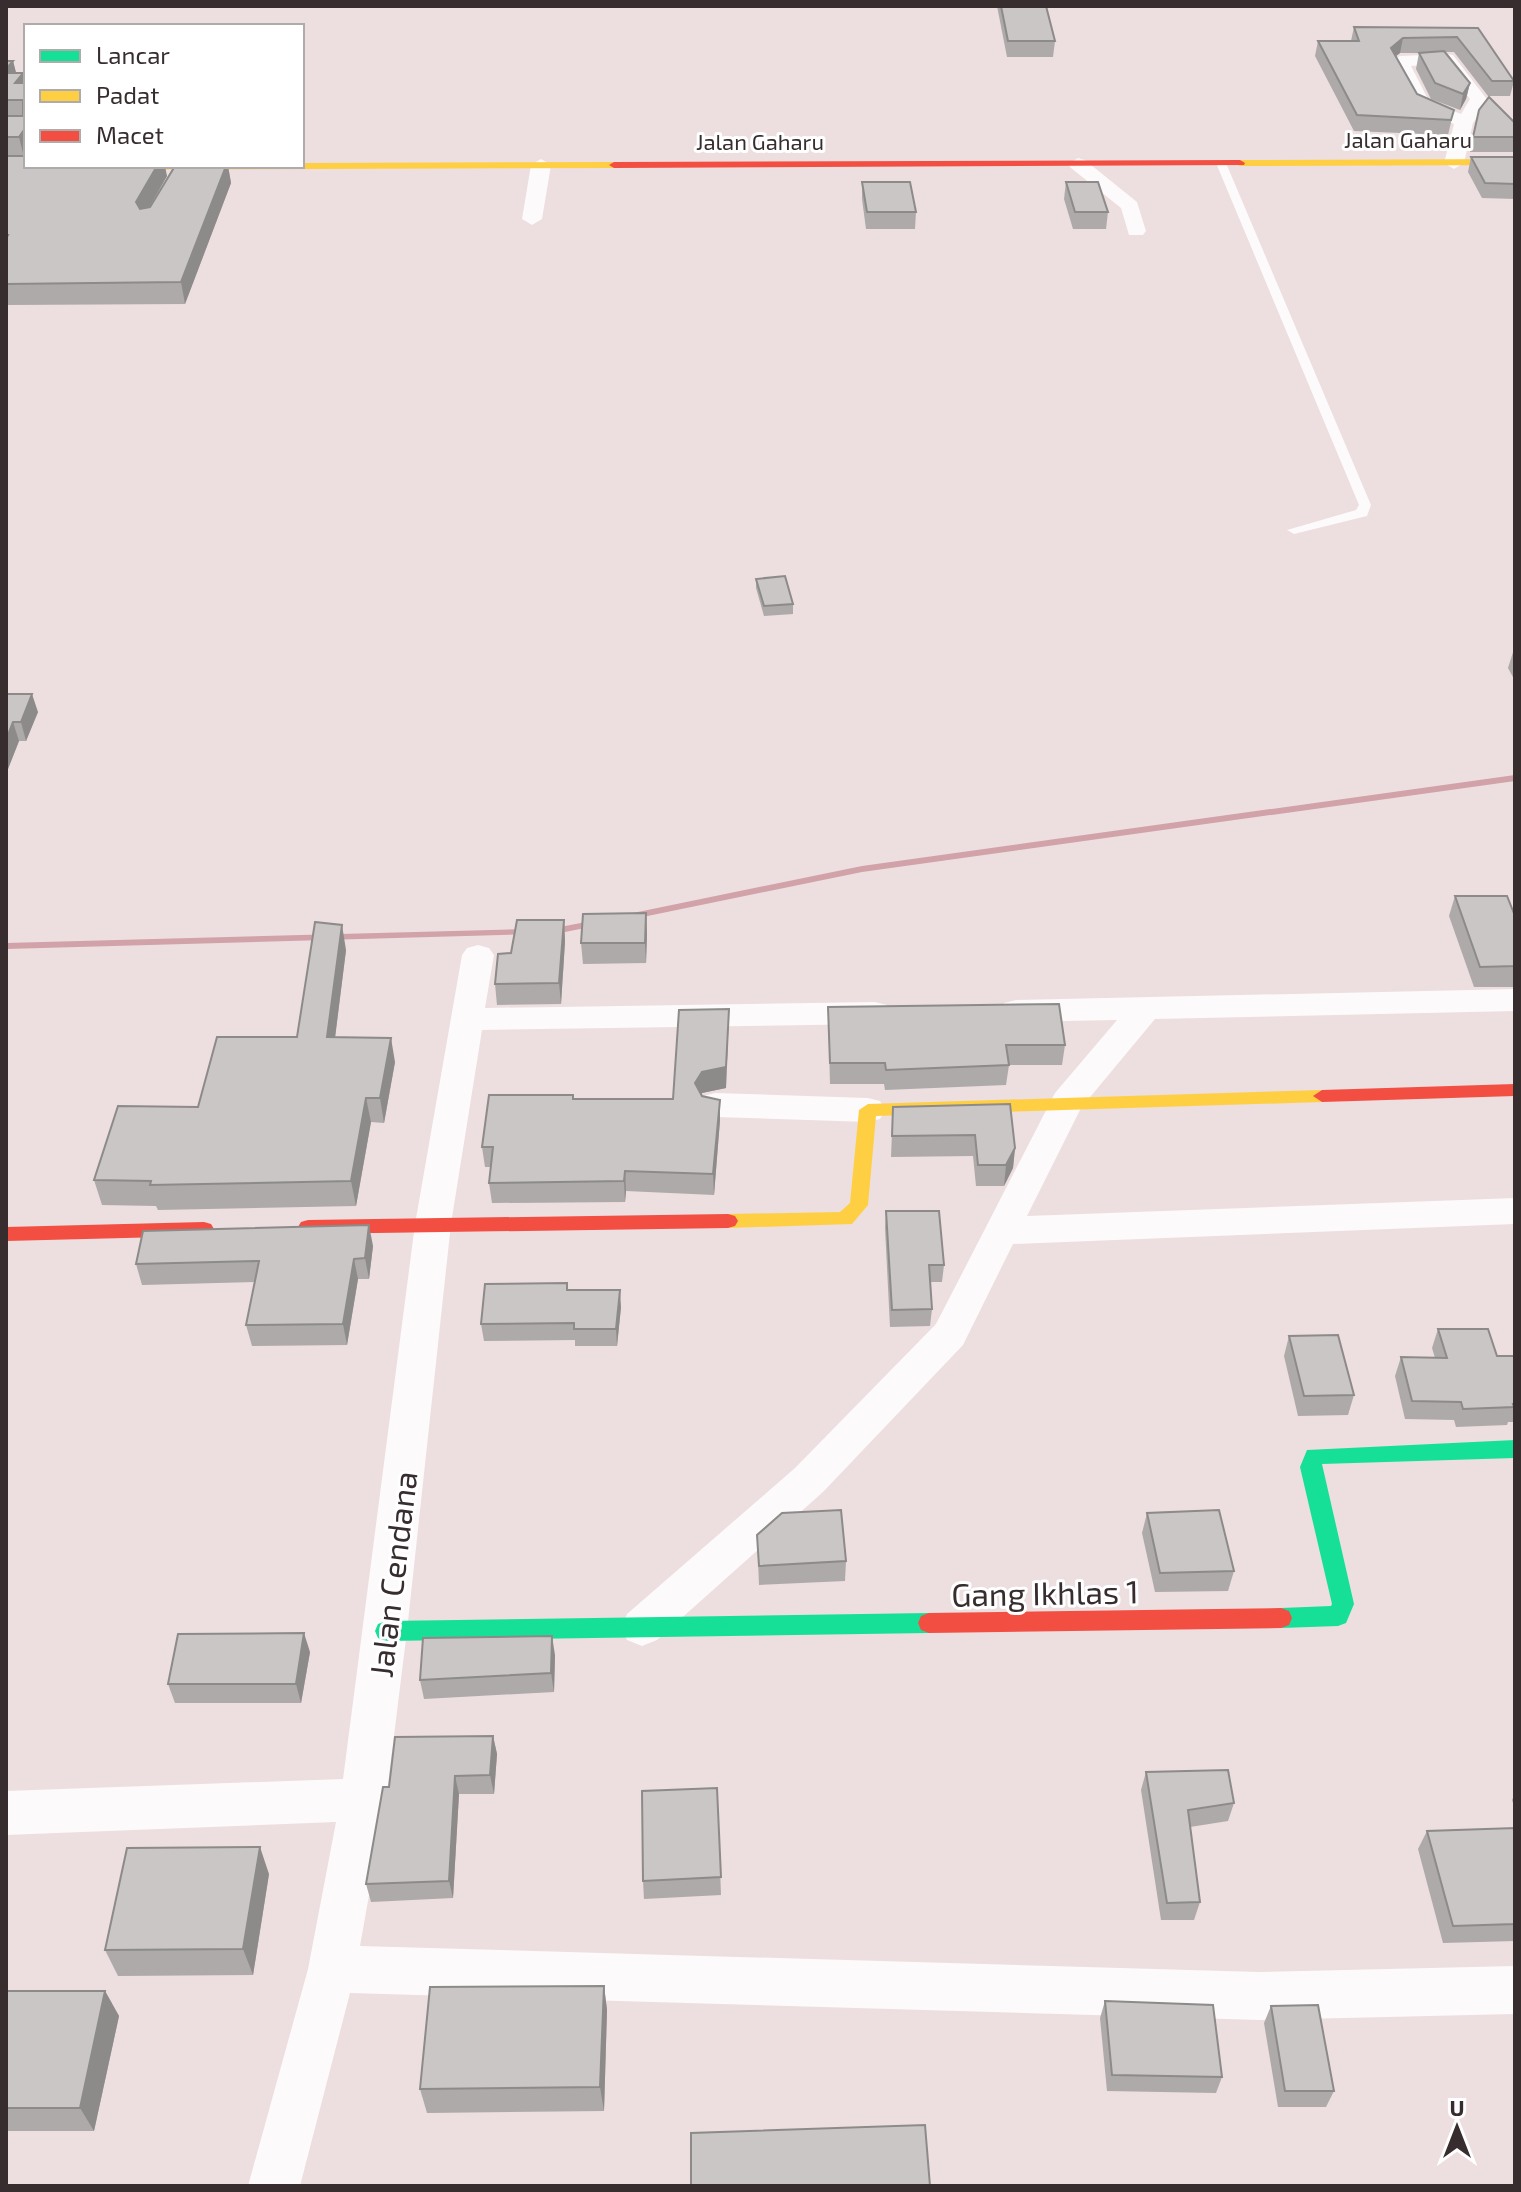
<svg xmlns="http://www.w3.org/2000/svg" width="1521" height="2192" viewBox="0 0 1521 2192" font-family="'Exo 2',sans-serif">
	<rect width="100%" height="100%" fill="#eddee0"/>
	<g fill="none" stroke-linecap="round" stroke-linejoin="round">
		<!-- stream -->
		<g fill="#d1a2a7" fill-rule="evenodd">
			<path d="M1515,775v6l-653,91 -229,47 -5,-3 5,-3 229,-47z"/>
			<path d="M596,920l5,3 -1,2 -50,10 -5,-3 5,-3z"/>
			<path d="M529,929l5,3 -1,2 -527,15v-6z"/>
		</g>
		<!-- lane -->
		<path fill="#fcfafa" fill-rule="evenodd" d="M1221,160l5,3 145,342 -4,11 -73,18 -7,-4 69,-20 3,-5 -143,-342z"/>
		<!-- street -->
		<g fill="#fcfafa" fill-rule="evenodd">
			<path d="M1447,54l6,1 36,47 -16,21 -9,40 -10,6 -10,-6 10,-39 -38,-16 -25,-47 9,-5zM1442,64l28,35 -9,15 -32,-13 -18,-35z"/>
			<path d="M1078,158l7,2 52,42 9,29 -3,4h-14l-8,-27 -50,-40 -3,-4z"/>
			<path d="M541,159l10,6 -9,54 -10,6 -10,-6 9,-54z"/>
			<path d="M478,945l11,3 5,7 -9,53 390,-6 12,3 4,8 -4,8 -12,3 -393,6 -31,194 -44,407 -21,169 -26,146 900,26 255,-6v48l-255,6 -910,-27 -50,193h-52l60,-217 28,-147 -330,13v-44l337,-12 72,-555 47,-269 5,-7z"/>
			<path d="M1515,989v22l-360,8 -74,89 -54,108 488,-18v26l-502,20 -50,101 -140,147 -166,148 -15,6 -15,-6 -6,-13 6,-13 168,-146 141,-144 119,-231 62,-73 -101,2 -12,-3 -4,-8 4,-8 12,-3z"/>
			<path d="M715,1093l153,5 12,3 5,9 -5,9 -12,3 -153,-5 -12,-3 -5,-9 5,-9z"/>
		</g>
		<!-- fast -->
		<g fill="#16e098" fill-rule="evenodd">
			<path d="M1515,1440v18l-193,6 32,140 -8,19 -8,3 -57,2 -8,-3 -3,-7 3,-7 8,-3 50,-2 1,-2 -32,-137 7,-17z"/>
			<path d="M929,1613l8,3 3,7 -3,7 -8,3 -543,8 -8,-3 -3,-7 3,-7 8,-3z"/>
		</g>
		<!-- slow -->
		<g fill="#ffcf43" fill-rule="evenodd">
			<path d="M1515,159v6l-275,1 -5,-3 5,-3z"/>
			<path d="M302,163l312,-1 5,3 -5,3 -608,2v-6l296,2z"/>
			<path d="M1322,1090l9,6 -9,6 -446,14 -8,89 -16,19 -124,4 -7,-2 -3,-5 3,-5 7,-2 112,-2 10,-9 9,-93 9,-6z"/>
		</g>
		<!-- jam -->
		<g fill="#f24e42" fill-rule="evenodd">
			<path d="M1240,160l5,3 -1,2 -630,3 -5,-3 5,-3z"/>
			<path d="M1515,1084v12l-193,6 -9,-6 9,-6z"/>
			<path d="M728,1214l7,2 3,5 -3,5 -7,2 -420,6 -7,-2 -3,-5 3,-5 7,-2z"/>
			<path d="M204,1222l7,2 3,5 -3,5 -7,2 -198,5v-14z"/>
			<path d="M1281,1608l8,3 3,7 -3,7 -8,3 -352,5 -8,-3 -3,-7 3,-7 8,-3z"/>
		</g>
	</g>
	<!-- wall -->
	<g fill="#adaaa9">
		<path d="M997,6h49l9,35 -2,16h-46z"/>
		<path d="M1354,27l124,1 36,53 -4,15h-22l-34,-44h-9l25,31 -4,16 -6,11 -29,-11 -15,-30 3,-16h7h-26l-4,3 21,38 37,16 -6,25 -94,-4 -39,-75 3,-15h33z"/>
		<path d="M6,61h7l3,12h7l3,10 -1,73 142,20 -18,32 26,-42h53l3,17 -46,121 -179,1z"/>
		<path d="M1479,110l36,13v29h-45z"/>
		<path d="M1471,157h44v42l-33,-1 -14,-26z"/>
		<path d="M862,182l54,30 -1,17h-49l-4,-30z"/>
		<path d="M1066,182l42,30 -2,17h-33l-9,-30z"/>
		<path d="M756,579l37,25v10l-29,2 -8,-28z"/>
		<path d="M1514,649h1v32l-7,-13z"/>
		<path d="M6,694l32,18 -12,29h-7l-13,33z"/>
		<path d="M1455,896l60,20v71h-41l-25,-71z"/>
		<path d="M646,913l1,21 -1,29 -63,1 -2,-21z"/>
		<path d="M564,920l1,21 -4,63 -64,1 -2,-21 16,-31z"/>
		<path d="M346,950l-11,87 60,25 -11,61 -13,-1 -15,84 -198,4 -2,-4 -54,-1 -8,-25 203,-143z"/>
		<path d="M828,1007l237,38 -3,20h-53l-3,20 -121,5 -1,-6h-54z"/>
		<path d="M729,1009l-3,79 -24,5 -1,2 19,25 -6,75 -88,-4 -1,11 -133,1 -3,-20 2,-16h-6l-3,-20 92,-48h99z"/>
		<path d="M893,1107l122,41 -2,20 -9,18h-28l-3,-30 -82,1z"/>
		<path d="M886,1211l58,54 -2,17h-12l2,27 -2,17 -40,1 -5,-99z"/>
		<path d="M373,1246l-4,33h-11l-11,66 -95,1 -6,-21 9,-43 -113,3 -6,-21z"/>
		<path d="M568,1290l53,17 -4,39h-42v-6l-91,1 -3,-17z"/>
		<path d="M1438,1329l59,27h18v66h-7l-1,3 -51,2 -2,-7 -49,-1 -10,-43 6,-19 34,1 -3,-10z"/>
		<path d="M1289,1336l65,59 -6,20 -50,1 -14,-60z"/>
		<path d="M1147,1513l87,58 -6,20 -73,1 -13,-59z"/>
		<path d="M757,1535l89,26 -1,20 -86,4z"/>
		<path d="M310,1652l-9,51h-126l-7,-19z"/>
		<path d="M555,1655l-1,37 -130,7 -4,-19z"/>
		<path d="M493,1736l4,18 -3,40h-35l-6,104 -82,4 -5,-18 23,-97z"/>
		<path d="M1146,1772l88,31 -6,18 -38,6 10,75 -6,18h-33l-20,-130z"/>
		<path d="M717,1788l4,107 -77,4 -1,-18z"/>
		<path d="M1515,1794v15l-3,-9z"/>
		<path d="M1515,1828v113l-72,2 -25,-94 9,-18z"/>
		<path d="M269,1874l-16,101 -135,1 -13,-26z"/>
		<path d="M604,1986l3,24 -3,101 -177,2 -7,-24z"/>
		<path d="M6,1991h99l14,25 -25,115h-88z"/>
		<path d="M1105,2001l117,76 -6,16 -109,-2 -7,-73z"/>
		<path d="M1271,2006l63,85 -8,16h-48l-14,-84z"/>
	</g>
	<!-- shaded-wall -->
	<g fill="#8d8b8a">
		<path d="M1403,38l-3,15 -12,9 3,-14z"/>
		<path d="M13,61l5,19 5,-7 3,11 -20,-1v-14z"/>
		<path d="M1470,83l-4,16 -6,11 3,-16z"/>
		<path d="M26,127v27l-2,3 -5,-20z"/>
		<path d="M157,166h8l2,10 -27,47 -4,-21z"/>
		<path d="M226,166h2l3,17 -46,121 -4,-22z"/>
		<path d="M32,694l6,18 -12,29 -5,-19z"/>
		<path d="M13,722l6,19 -13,33v-34z"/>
		<path d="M646,913l1,21 -1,29 -1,-20z"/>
		<path d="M564,920l1,21 -4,63 -2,-21z"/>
		<path d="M342,925l4,25 -14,112 -5,-25z"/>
		<path d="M729,1009l-3,79 -24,5 -7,11v-21z"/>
		<path d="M391,1038l4,24 -11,61 -4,-25z"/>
		<path d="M366,1098l5,24 -15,84 -5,-25z"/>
		<path d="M720,1100v20l-6,75 -1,-21z"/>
		<path d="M1015,1148l-2,20 -9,18 2,-21z"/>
		<path d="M625,1171l1,20 -1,11 -1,-21z"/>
		<path d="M369,1225l4,21 -4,33 -4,-21z"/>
		<path d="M354,1259l4,20 -11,66 -4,-21z"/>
		<path d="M620,1290l1,17 -4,39 -1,-17z"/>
		<path d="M304,1633l6,19 -9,51 -5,-19z"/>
		<path d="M552,1636l3,19 -1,37 -3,-19z"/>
		<path d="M493,1736l4,18 -3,40 -4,-19z"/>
		<path d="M455,1776l4,18 -6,104 -4,-17z"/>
		<path d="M260,1847l9,27 -16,101 -10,-26z"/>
		<path d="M604,1986l3,24 -3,101 -4,-24z"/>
		<path d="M105,1991l14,25 -25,115 -14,-23z"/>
	</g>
	<!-- building -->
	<g fill="#c9c6c5" stroke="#8d8b8a" stroke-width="2">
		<path d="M1001,6h45l9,35h-47z"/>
		<path d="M1354,27l124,1 36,53h-22l-35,-44 -54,1 -12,10 26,46 37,16 -3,10 -94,-5 -39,-74h41z"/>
		<path d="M1444,51l26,32 -7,11 -28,-11 -16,-30z"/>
		<path d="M6,61h7l-7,8z"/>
		<path d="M6,73h17l-8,10h11v44l-7,10h-13v-21h17v-16h-17z"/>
		<path d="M1489,97l26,26v14h-42l6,-27z"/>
		<path d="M6,156h20v10h131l-21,36 4,7 10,-2 25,-41h51l-45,116 -175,2v-45l2,-4h-2z"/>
		<path d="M1471,157h44v27l-30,-1z"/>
		<path d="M862,182h48l6,30h-49z"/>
		<path d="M1066,182h32l10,30h-33z"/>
		<path d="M785,576l8,28 -29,2 -8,-27z"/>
		<path d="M6,694h26l-11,28h-8l-7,18z"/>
		<path d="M1455,896h52l8,20v50l-35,1z"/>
		<path d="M646,913l-1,30h-64l2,-29z"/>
		<path d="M517,920h47l-5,63 -64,1 3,-30 13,-1z"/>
		<path d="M315,922l27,3 -15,112 64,1 -11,60h-14l-15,83 -201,4 1,-4 -57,-1 24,-74 80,1 19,-70h80z"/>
		<path d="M1059,1004l6,41h-59l3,20 -123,5 -1,-7h-55l-2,-56z"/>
		<path d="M729,1009l-3,58 -24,5 -7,11 7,13 18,4 -7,74 -88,-3 -1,10 -135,2 4,-36h-11l7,-52h84v4h100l6,-89z"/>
		<path d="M1010,1104l5,44 -9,17h-28l-3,-30 -83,1 1,-29z"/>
		<path d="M886,1211h53l5,54h-15l3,44 -40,1z"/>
		<path d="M369,1225l-4,33 -11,1 -11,65 -97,1 13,-64 -123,3 7,-33z"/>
		<path d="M567,1283v7h53l-4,39h-42v-6l-93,1 4,-40z"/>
		<path d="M1438,1329h50l9,27h18v48h-2l1,3 -51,2 -2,-7 -49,-1 -11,-44 46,1z"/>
		<path d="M1338,1335l16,60 -50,1 -15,-60z"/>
		<path d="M841,1510l5,51 -87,5 -2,-31 25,-22z"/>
		<path d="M1219,1510l15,61 -74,2 -13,-60z"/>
		<path d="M304,1633l-8,51h-128l10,-50z"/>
		<path d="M552,1636l-1,37 -131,7 3,-42z"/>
		<path d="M493,1736l-3,39 -35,1 -6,105 -83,3 17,-97h6l6,-50z"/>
		<path d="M1228,1770l6,33 -46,7 12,92 -33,1 -21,-131z"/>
		<path d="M717,1788l4,89 -78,4 -1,-90z"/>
		<path d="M1515,1828v96l-62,2 -26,-95z"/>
		<path d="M260,1847l-17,102 -138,1 22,-102z"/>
		<path d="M604,1986l-4,101 -180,2 10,-102z"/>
		<path d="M6,1991h99l-25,117h-74z"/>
		<path d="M1105,2001l108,4 9,72 -110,-2z"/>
		<path d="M1318,2005l16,86h-49l-14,-85z"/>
		<path d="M925,2125l5,61h-239v-53z"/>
	</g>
	<g text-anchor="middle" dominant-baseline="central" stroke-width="6" stroke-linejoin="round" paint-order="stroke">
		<!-- far-street labels -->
		<g font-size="22" fill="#372d2e" stroke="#fff">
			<text x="1408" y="139">Jalan Gaharu</text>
			<text x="760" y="141">Jalan Gaharu</text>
		</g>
		<!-- near-street labels -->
		<g font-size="32" fill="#372d2e" stroke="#fff">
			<text transform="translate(392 1574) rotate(-83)">Jalan Cendana</text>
			<text transform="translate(1045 1592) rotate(-1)">Gang Ikhlas 1</text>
		</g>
	</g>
	<!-- border -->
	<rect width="1521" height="2192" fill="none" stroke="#372d2e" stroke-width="16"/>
	<!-- legend -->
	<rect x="24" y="24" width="280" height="144" fill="#ffffff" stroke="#afabab" stroke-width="2"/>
	<rect x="40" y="50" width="40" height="12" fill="#16e098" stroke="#afabab" stroke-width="2"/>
	<text x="96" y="64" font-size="24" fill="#372d2e">Lancar</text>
	<rect x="40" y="90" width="40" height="12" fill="#ffcf43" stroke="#afabab" stroke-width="2"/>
	<text x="96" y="104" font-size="24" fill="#372d2e">Padat</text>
	<rect x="40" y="130" width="40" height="12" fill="#f24e42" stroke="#afabab" stroke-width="2"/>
	<text x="96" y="144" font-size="24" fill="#372d2e">Macet</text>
	<!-- north arrow -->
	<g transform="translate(1457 2128)" stroke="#ffffff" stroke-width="6" paint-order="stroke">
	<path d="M0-6L14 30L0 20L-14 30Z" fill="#372d2e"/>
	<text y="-12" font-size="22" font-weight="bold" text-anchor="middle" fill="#372d2e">U</text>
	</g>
</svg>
